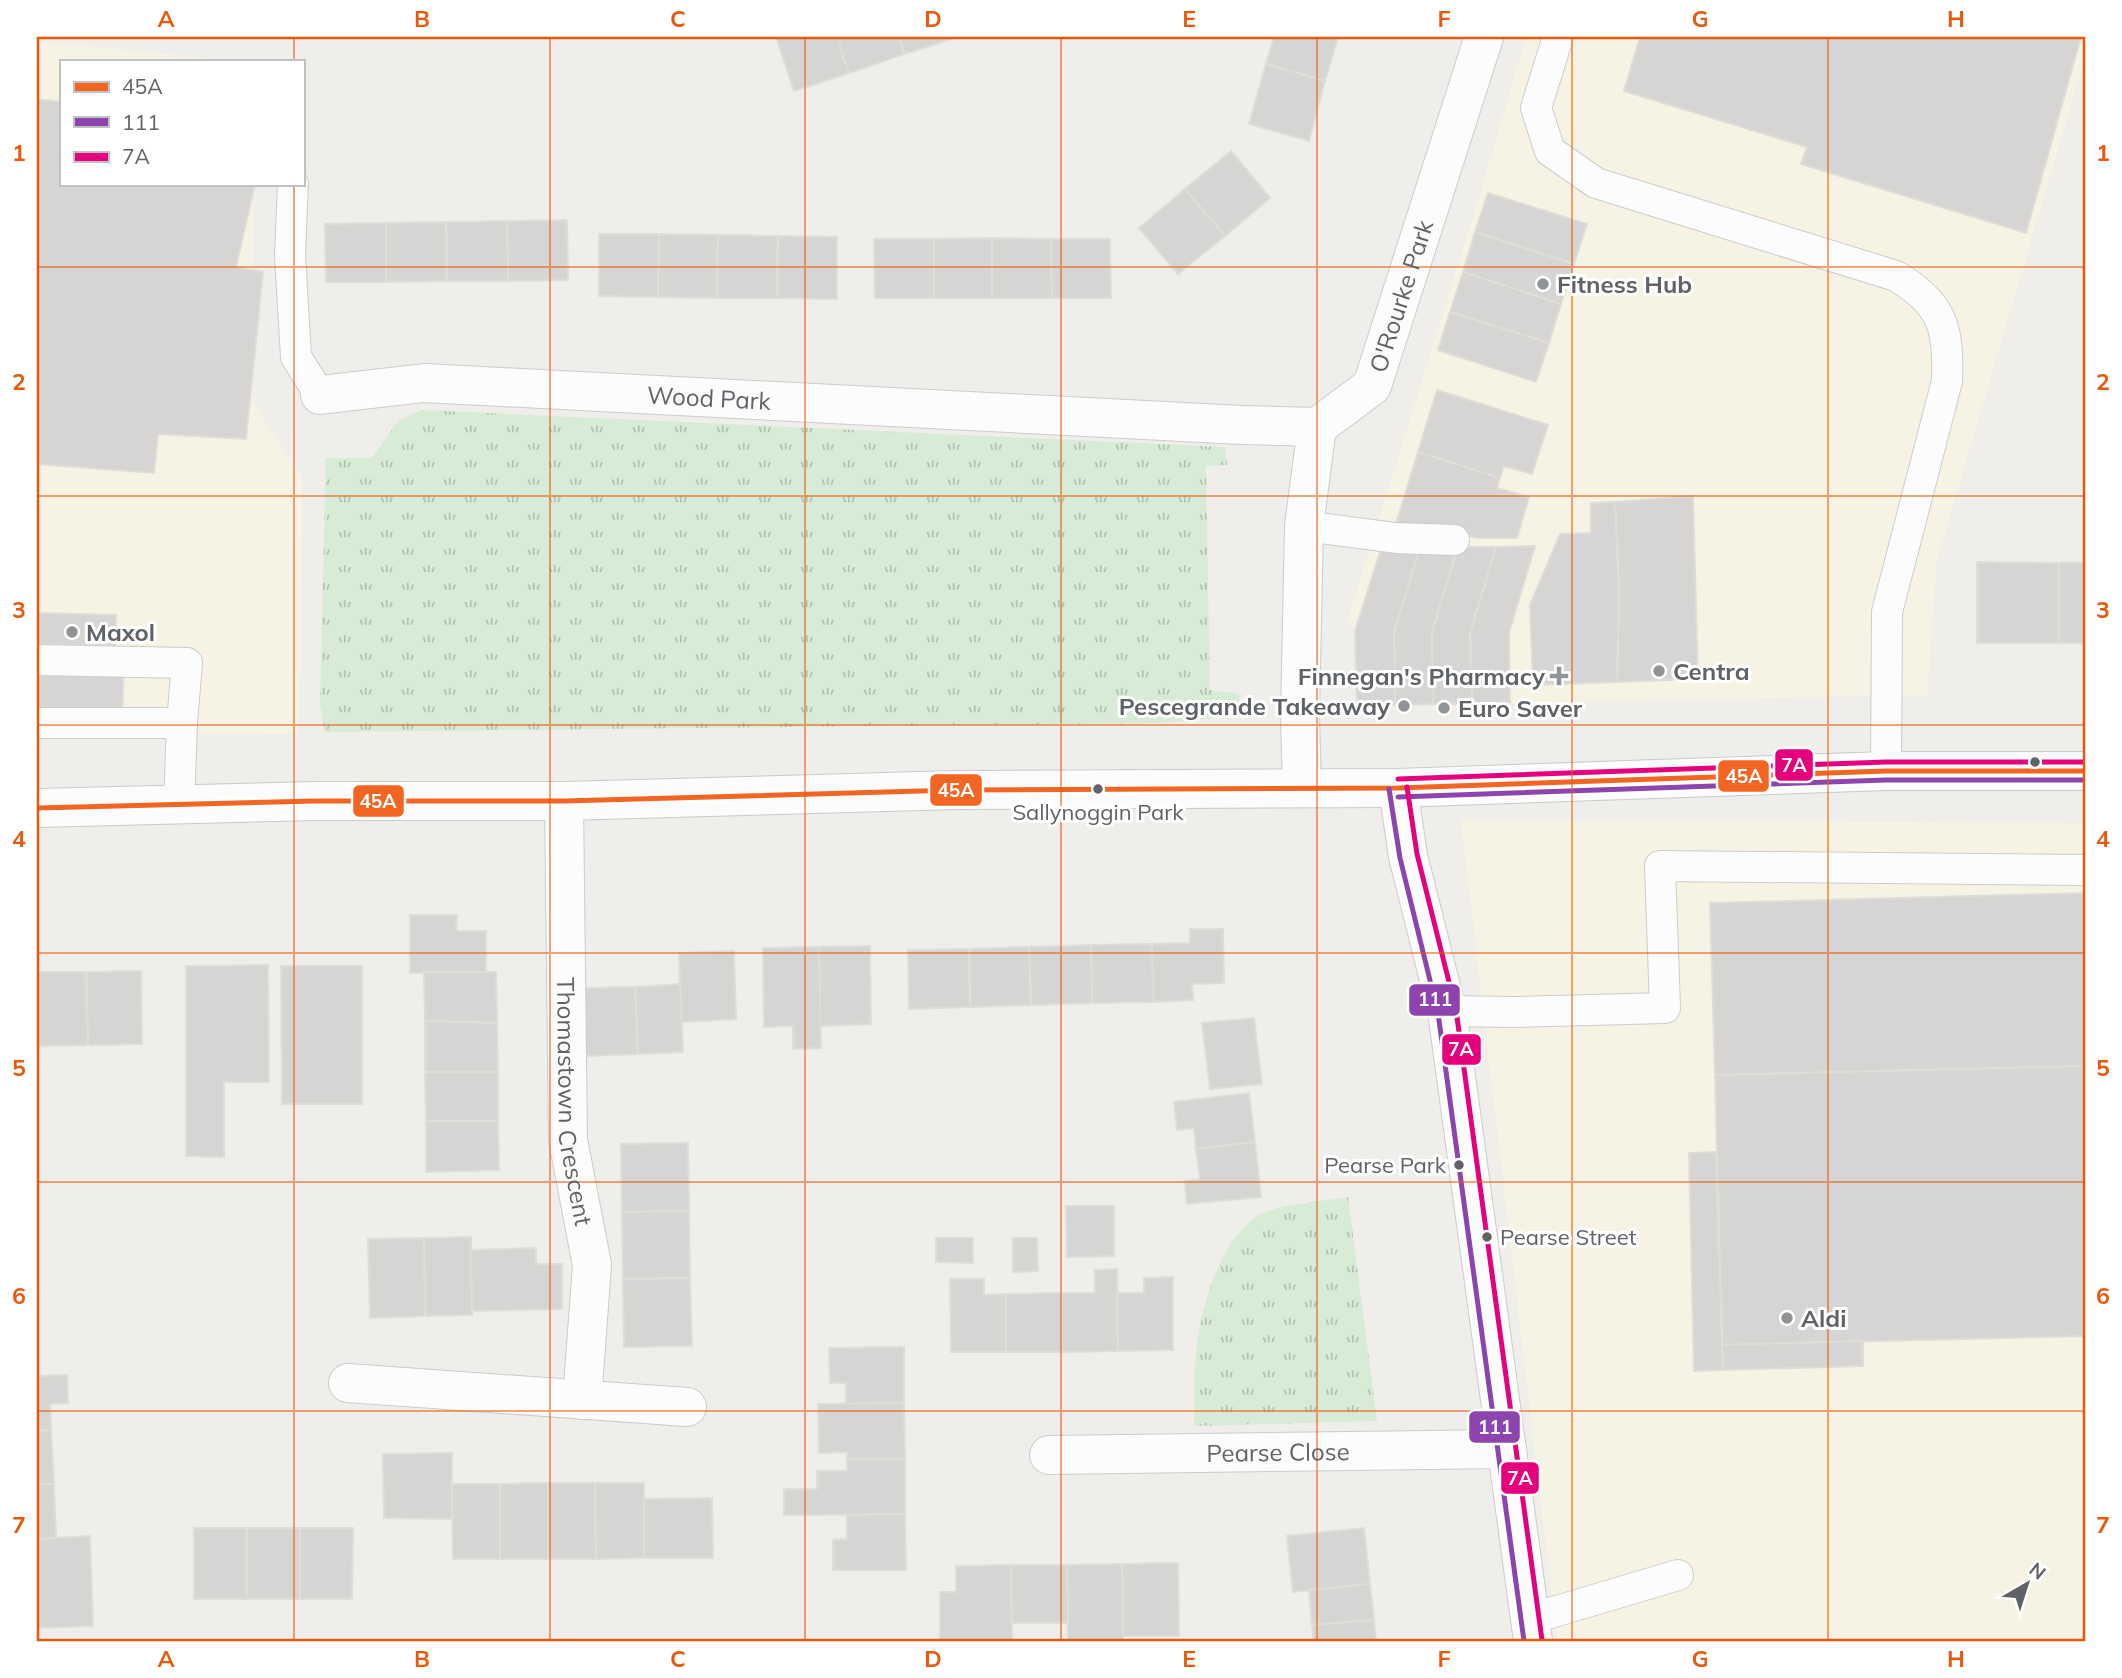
<svg xmlns="http://www.w3.org/2000/svg" width="2122" height="1678" viewBox="0 0 2122 1678" font-family="Mulish,sans-serif">
	<defs>
		<pattern id="grass-tufts" width="24" height="20" patternUnits="userSpaceOnUse" patternTransform="scale(1.75)"><rect width="24" height="20" fill="#d8ebd6"/><path d="M3 7l-1-3M5 7V3M7 7l1-3M15 17l-1-3M17 17v-4M19 17l1-3" fill="none" stroke="#b2c2b1"/></pattern>
	</defs>
	<rect width="100%" height="100%" fill="#efeeea"/>
	<!-- commercial -->
	<g fill="#f7f3e4">
		<path d="M1526,37h559v20l-148,503 -10,135 -570,11 -2,-75 -7,-12 134,-431z"/>
		<path d="M37,41l195,20h-171v123h192v218l50,78 -5,254 -261,1z"/>
		<path d="M1461,820l624,3v818h-528z"/>
	</g>
	<!-- grass -->
	<g fill="url(#grass-tufts)">
		<path d="M421,410l804,37 2,18 -21,1 4,224 29,4 1,22 -81,7 -834,9 -5,-27 6,-247h46l26,-37z"/>
		<path d="M1348,1197l29,224 -183,5c1,-27 -1,-54 3,-81 5,-41 25,-111 66,-132 19,-9 62,-12 85,-16z"/>
	</g>
	<!-- building -->
	<g fill="#d6d5d3" stroke="#deddd9" stroke-width="2">
		<path d="M776,37h61l12,36 -55,18z"/>
		<path d="M837,37h62l6,17 -56,19z"/>
		<path d="M899,37h58l-52,17z"/>
		<path d="M1274,37h64l-13,44 -59,-17z"/>
		<path d="M1640,37h441l-55,196 -225,-69 6,-17 -183,-56z"/>
		<path d="M1266,64l59,17 -16,60 -60,-17z"/>
		<path d="M37,99l24,3v82h194l-19,83 27,5 -17,167 -88,-5 -4,39 -117,-9z"/>
		<path d="M1231,151l39,47 -45,38 -40,-47z"/>
		<path d="M1185,189l40,47 -47,38 -39,-46z"/>
		<path d="M1488,193l99,31 -13,40 -99,-32z"/>
		<path d="M567,220l1,60 -60,1 -1,-60z"/>
		<path d="M507,221l1,60h-61l-1,-59z"/>
		<path d="M446,222l1,59 -61,1v-59z"/>
		<path d="M386,223v59h-60l-1,-58z"/>
		<path d="M1475,232l99,32 -13,40 -98,-32z"/>
		<path d="M599,234h60l-1,63 -59,-1z"/>
		<path d="M659,234l59,1 -1,63 -59,-1z"/>
		<path d="M718,235l60,1 -1,62h-60z"/>
		<path d="M778,236l59,1v62l-60,-1z"/>
		<path d="M992,238v60h-58v-59z"/>
		<path d="M992,238l59,1 1,59h-60z"/>
		<path d="M874,239h60v59h-59z"/>
		<path d="M1051,239h59l1,59h-59z"/>
		<path d="M1463,272l98,32 -12,39 -99,-31z"/>
		<path d="M1450,312l99,31 -13,39 -98,-32z"/>
		<path d="M1437,390l111,35 -16,49 -28,-8 -4,12 -82,-26z"/>
		<path d="M1418,452l82,26 -3,10 32,9 -12,41h-40l-36,-11 -45,-3z"/>
		<path d="M1693,496l5,183 -81,3 2,-91 -4,-89z"/>
		<path d="M1615,502l4,89 -2,91 -84,3 -3,-80 30,-71 31,-1v-30z"/>
		<path d="M2084,507l1,136h-26v-80l25,-1z"/>
		<path d="M1535,546l-26,87 1,70 -38,1 -2,-71 26,-86z"/>
		<path d="M1458,547l-26,85 1,72 -38,1 -1,-73 26,-84z"/>
		<path d="M1458,547h38l-26,86 2,71h-39l-1,-72z"/>
		<path d="M1420,548l-26,84 1,73 -38,1 -2,-75 26,-82z"/>
		<path d="M1977,562l82,1v80h-82z"/>
		<path d="M37,613l79,2 -1,31 -78,-2z"/>
		<path d="M37,645l87,2 -2,88 -85,-3z"/>
		<path d="M2085,893v173l-370,9 -5,-172z"/>
		<path d="M410,915h47l-1,16h30v41l-76,1z"/>
		<path d="M1190,929h33l1,54 -32,1 1,16 -40,2 -1,-58 38,-1z"/>
		<path d="M1152,944l1,58 -61,1 -1,-58z"/>
		<path d="M1091,945l1,58 -61,2 -2,-58z"/>
		<path d="M870,946l1,78 -51,2 -1,-79z"/>
		<path d="M819,947l2,101 -28,1v-23l-29,1 -1,-79z"/>
		<path d="M1029,947l2,58 -61,2 -1,-58z"/>
		<path d="M969,949l1,58 -61,2 -1,-59z"/>
		<path d="M734,951l2,68 -55,3 -2,-69z"/>
		<path d="M268,965l1,117h-45v75l-38,-1v-190z"/>
		<path d="M281,966h81v138h-80z"/>
		<path d="M141,971l1,73 -54,1 -2,-73z"/>
		<path d="M37,972h49l2,73 -51,1z"/>
		<path d="M424,972h72l1,51 -72,-2z"/>
		<path d="M680,984l3,68 -45,2 -3,-67z"/>
		<path d="M635,987l3,67 -53,2 -3,-68z"/>
		<path d="M1254,1018l8,66 -52,5 -8,-66z"/>
		<path d="M425,1021l72,2 1,49h-73z"/>
		<path d="M2085,1066v270l-363,9 -7,-270z"/>
		<path d="M425,1072h73v49h-72z"/>
		<path d="M1249,1093l6,49 -59,7 -2,-21 -17,2 -3,-28z"/>
		<path d="M426,1121h72l1,49 -73,2z"/>
		<path d="M1255,1142l6,55 -74,7 -2,-23 15,-2 -4,-30z"/>
		<path d="M688,1143l1,68 -67,1 -1,-68z"/>
		<path d="M1716,1152l7,218 -29,1 -5,-218z"/>
		<path d="M1066,1206h48v50l-47,1z"/>
		<path d="M689,1211l1,67 -67,1 -1,-67z"/>
		<path d="M471,1237l1,78 -47,1 -1,-78z"/>
		<path d="M424,1238l1,78 -55,2 -2,-79z"/>
		<path d="M936,1238h37v25l-37,-1z"/>
		<path d="M1013,1238h24l1,33 -25,1z"/>
		<path d="M536,1248v16h26v45l-90,2 -1,-61z"/>
		<path d="M1117,1269l1,82 -56,1v-59h33v-23z"/>
		<path d="M1173,1277v73l-55,1 -1,-58h27v-15z"/>
		<path d="M690,1278l2,68 -68,1 -1,-68z"/>
		<path d="M950,1279h34v16l22,-1v58h-55z"/>
		<path d="M1062,1293v59h-56v-58z"/>
		<path d="M1863,1341v25l-140,4 -1,-25z"/>
		<path d="M904,1347v56l-58,1v-21h-16l-1,-35z"/>
		<path d="M67,1375l1,28 -18,1 1,26 -14,1v-55z"/>
		<path d="M904,1403l1,56h-58v-7l-28,1 -1,-49z"/>
		<path d="M51,1430l3,54h-17v-53z"/>
		<path d="M452,1453v66l-68,-1 -1,-64z"/>
		<path d="M847,1459h58v55l-121,1v-26h33v-18h30z"/>
		<path d="M548,1483v76h-48v-75z"/>
		<path d="M548,1483h47l1,76h-48z"/>
		<path d="M595,1483h49v75l-48,1z"/>
		<path d="M37,1484h17l2,54 -19,1z"/>
		<path d="M452,1484h48v75h-47z"/>
		<path d="M712,1498l1,60h-69v-59z"/>
		<path d="M905,1514l1,56h-73v-30l14,-1v-24z"/>
		<rect x="194" y="1528" width="53" height="71"/>
		<rect x="247" y="1528" width="53" height="71"/>
		<path d="M300,1528h53l-1,71h-52z"/>
		<path d="M1364,1528l6,56 -77,8 -6,-56z"/>
		<path d="M90,1536l3,90 -56,2v-89z"/>
		<path d="M1178,1563l1,73h-56l-1,-72z"/>
		<path d="M1122,1564l1,77h-55l-1,-76z"/>
		<path d="M1011,1565l1,76h-72v-49h16v-26z"/>
		<path d="M1011,1565h56l1,58h-56z"/>
		<path d="M1370,1584l4,36 -62,5 -3,-35z"/>
		<path d="M1374,1620l2,21h-62l-2,-16z"/>
	</g>
	<g fill="none" stroke-linecap="round" stroke-linejoin="round">
		<!-- lane casing -->
		<g stroke="#cbcccc" stroke-width="32">
			<g id="lane">
				<path d="M1558,37l-22,71 14,43 46,32 300,93c47,28 53,52 51,105l-60,231 -1,159"/>
				<path d="M293,184l-3,71 6,102 24,38"/>
				<path d="M1304,526l92,12 58,2"/>
				<path d="M37,660l150,3 -5,60 -3,82"/>
				<path d="M37,723h145"/>
				<path d="M1447,1011l66,1 152,-4 -5,-142 425,4"/>
				<path d="M1530,1619l148,-44"/>
			</g>
		</g>
		<!-- street casing -->
		<g stroke="#cbcccc" stroke-width="40">
			<g id="street">
				<path id="s1" d="M320,395l104,-12 818,42 75,2"/>
				<path id="s2" d="M1302,788l-2,-72 4,-190 13,-99 55,-41 112,-349"/>
				<path d="M1398,788l10,68 39,155 86,630"/>
				<path id="s3" d="M564,801l4,339 24,125 -10,135"/>
				<path d="M348,1383l339,24"/>
				<path id="s4" d="M1049,1455l458,-6"/>
			</g>
		</g>
		<!-- secondary casing -->
		<g stroke="#cacacb" stroke-width="40">
			<path id="secondary" d="M37,808l279,-7h248l392,-11 442,-2 488,-17h199"/>
		</g>
		<!-- lane -->
		<use href="#lane" stroke="#fdfcfc" stroke-width="30"/>
		<!-- street -->
		<use href="#street" stroke="#fdfcfc" stroke-width="38"/>
		<!-- secondary -->
		<use href="#secondary" stroke="#fdfcfc" stroke-width="38"/>
		<!-- bus-1 casing -->
		<g stroke="#fff" stroke-width="10">
			<path id="bus-1" d="M37,808l279,-7h248l392,-11 442,-2 488,-17h199"/>
		</g>
		<!-- bus-2 casing -->
		<g stroke="#fff" stroke-width="10">
			<g id="bus-2">
				<path d="M1389,789l11,69 38,155 86,628"/>
				<path d="M1398,797l488,-17h199"/>
			</g>
		</g>
		<!-- bus-3 casing -->
		<g stroke="#fff" stroke-width="10">
			<g id="bus-3">
				<path d="M1398,779l488,-17h199"/>
				<path d="M1407,787l10,67 39,156 86,630"/>
			</g>
		</g>
		<!-- bus-1 -->
		<use href="#bus-1" stroke="#f26522" stroke-width="5"/>
		<!-- bus-2 -->
		<use href="#bus-2" stroke="#8e44ad" stroke-width="5"/>
		<!-- bus-3 -->
		<use href="#bus-3" stroke="#e5007d" stroke-width="5"/>
	</g>
	<!-- grid -->
	<path fill="none" stroke="#e8590c" stroke-width="2" stroke-opacity="0.55" d="M294,37v24M550,37v1604M805,37v1604M1061,37v1604M1317,37v1604M1572,37v1604M1828,37v1604M294,184v1457M37,267h2048M37,496h2048M37,725h2048M37,953h2048M37,1182h2048M37,1411h2048"/>
	<!-- markers -->
	<g fill="#919496" stroke="#fff" stroke-width="2.5">
		<circle cx="1543" cy="284" r="7"/>
		<circle cx="72" cy="632" r="7"/>
		<circle cx="1659" cy="671" r="7"/>
		<path d="M1555.5 665.5h7v7h7v7h-7v7h-7v-7h-7v-7h7z"/>
		<circle cx="1404" cy="706" r="7"/>
		<circle cx="1444" cy="708" r="7"/>
		<circle cx="1787" cy="1318" r="7"/>
	</g>
	<g fill="#5f6368" stroke="#fff" stroke-width="2.5">
		<circle cx="2035" cy="762" r="6"/>
		<circle cx="1098" cy="789" r="6"/>
		<circle cx="1459" cy="1165" r="6"/>
		<circle cx="1487" cy="1237" r="6"/>
	</g>
	<g text-anchor="middle" dominant-baseline="central" stroke-width="6" stroke-linejoin="round" paint-order="stroke">
		<!-- bus labels -->
		<g font-size="22" fill="#5f6368" stroke="#fff">
			<text x="1098" y="812">Sallynoggin Park</text>
			<text x="1446" y="1165" text-anchor="end">Pearse Park</text>
			<text x="1500" y="1237" text-anchor="start">Pearse Street</text>
		</g>
		<!-- poi labels -->
		<g font-size="24" font-weight="bold" fill="#5f6368" stroke="#fff" text-anchor="start">
			<text x="1557" y="284">Fitness Hub</text>
			<text x="86" y="632">Maxol</text>
			<text x="1673" y="671">Centra</text>
			<text x="1545" y="676" text-anchor="end">Finnegan's Pharmacy</text>
			<text x="1390" y="706" text-anchor="end">Pescegrande Takeaway</text>
			<text x="1458" y="708">Euro Saver</text>
			<text x="1801" y="1318">Aldi</text>
		</g>
		<!-- street labels -->
		<g font-size="24" fill="#5f6368" stroke="#fff">
			<text stroke="none"><textPath href="#s2" startOffset="525">O'Rourke Park</textPath></text>
			<text stroke="none"><textPath href="#s1" startOffset="390">Wood Park</textPath></text>
			<text stroke="none"><textPath href="#s3" startOffset="301">Thomastown Crescent</textPath></text>
			<text stroke="none"><textPath href="#s4" startOffset="229">Pearse Close</textPath></text>
		</g>
	</g>
	<g stroke="#fff" stroke-width="2.5">
		<rect x="1774" y="748" width="40" height="34" rx="7" fill="#e5007d"/>
		<rect x="1717" y="759" width="53" height="34" rx="7" fill="#f26522"/>
		<rect x="929" y="773" width="54" height="34" rx="7" fill="#f26522"/>
		<rect x="352" y="784" width="53" height="34" rx="7" fill="#f26522"/>
		<rect x="1408" y="983" width="53" height="34" rx="7" fill="#8e44ad"/>
		<rect x="1441" y="1033" width="41" height="33" rx="7" fill="#e5007d"/>
		<rect x="1468" y="1410" width="53" height="34" rx="7" fill="#8e44ad"/>
		<rect x="1500" y="1461" width="40" height="34" rx="7" fill="#e5007d"/>
	</g>
	<g font-size="19" text-anchor="middle" font-weight="bold" fill="#fff">
		<text x="1794" y="772">7A</text>
		<text x="1744" y="783">45A</text>
		<text x="956" y="797">45A</text>
		<text x="378" y="808">45A</text>
		<text x="1435" y="1006">111</text>
		<text x="1461" y="1056">7A</text>
		<text x="1495" y="1434">111</text>
		<text x="1520" y="1485">7A</text>
	</g>
	<!-- border -->
	<rect width="2122" height="1678" fill="none" stroke="#ffffff" stroke-width="77"/>
	<!-- legend -->
	<rect x="60" y="60" width="245" height="126" fill="#ffffff" stroke="#bfc1c3" stroke-width="2"/>
	<rect x="74" y="82" width="35" height="10" fill="#f26522" stroke="#bfc1c3" stroke-width="2"/>
	<text x="122" y="94" font-size="21" fill="#5f6368">45A</text>
	<rect x="74" y="117" width="35" height="10" fill="#8e44ad" stroke="#bfc1c3" stroke-width="2"/>
	<text x="122" y="130" font-size="21" fill="#5f6368">111</text>
	<rect x="74" y="152" width="35" height="10" fill="#e5007d" stroke="#bfc1c3" stroke-width="2"/>
	<text x="122" y="164" font-size="21" fill="#5f6368">7A</text>
	<!-- north arrow -->
	<g transform="translate(2027 1584) rotate(39)" stroke="#ffffff" stroke-width="5" paint-order="stroke">
	<path d="M0-5L12 26L0 18L-12 26Z" fill="#5f6368"/>
	<text y="-10" font-size="19" font-weight="bold" text-anchor="middle" fill="#5f6368">N</text>
	</g>
	<rect x="38" y="38" width="2046" height="1602" fill="none" stroke="#e8590c" stroke-width="2.5"/>
	<g font-size="23" text-anchor="middle" font-weight="bold" fill="#e8590c">
		<text x="166" y="27">A</text>
		<text x="422" y="27">B</text>
		<text x="678" y="27">C</text>
		<text x="933" y="27">D</text>
		<text x="1189" y="27">E</text>
		<text x="1444" y="27">F</text>
		<text x="1700" y="27">G</text>
		<text x="1956" y="27">H</text>
		<text x="19" y="161">1</text>
		<text x="2103" y="161">1</text>
		<text x="19" y="390">2</text>
		<text x="2103" y="390">2</text>
		<text x="19" y="618">3</text>
		<text x="2103" y="618">3</text>
		<text x="19" y="847">4</text>
		<text x="2103" y="847">4</text>
		<text x="19" y="1076">5</text>
		<text x="2103" y="1076">5</text>
		<text x="19" y="1304">6</text>
		<text x="2103" y="1304">6</text>
		<text x="19" y="1533">7</text>
		<text x="2103" y="1533">7</text>
		<text x="166" y="1667">A</text>
		<text x="422" y="1667">B</text>
		<text x="678" y="1667">C</text>
		<text x="933" y="1667">D</text>
		<text x="1189" y="1667">E</text>
		<text x="1444" y="1667">F</text>
		<text x="1700" y="1667">G</text>
		<text x="1956" y="1667">H</text>
	</g>
</svg>
